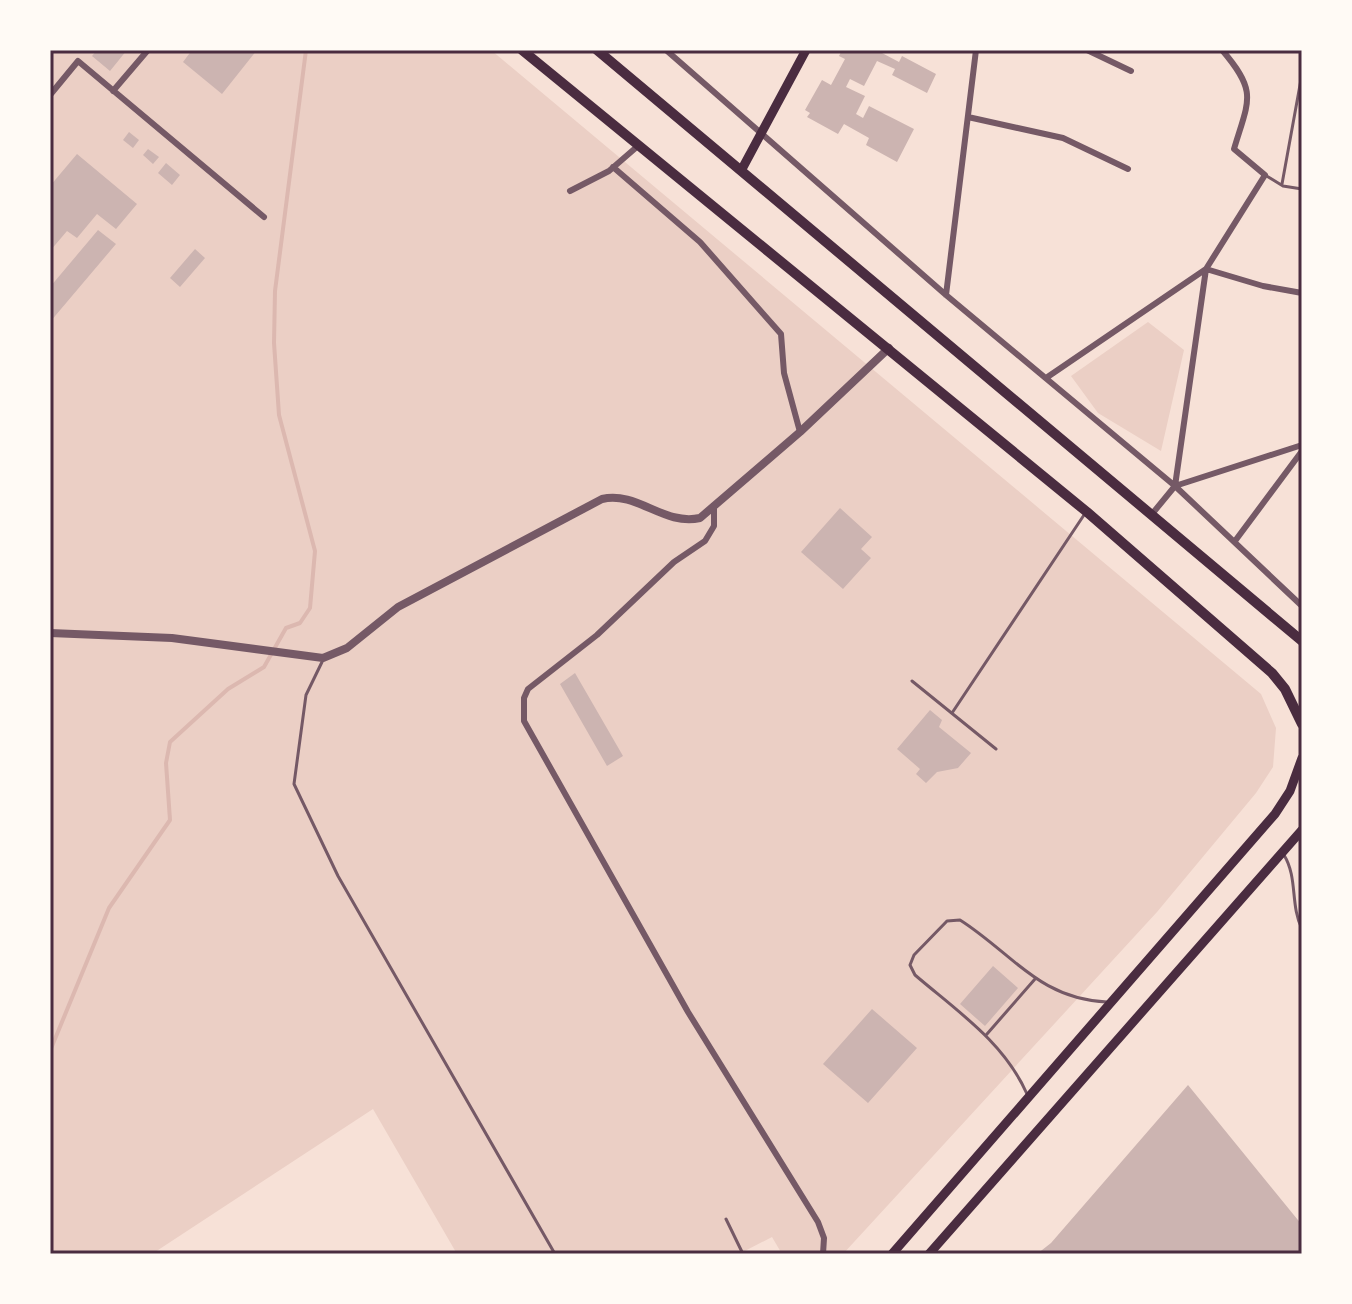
<svg xmlns="http://www.w3.org/2000/svg" width="1352" height="1304" font-family="'IBM Plex Sans',sans-serif">
<style>
.green{fill:#ebcfc5}
.lines{fill:none;stroke-linecap:round;stroke-linejoin:round}
.stream{stroke:#dcb8b0;stroke-width:4}
.building{fill:#ccb4b1}
.service{stroke:#755966;stroke-width:3}
.minor{stroke:#755966;stroke-width:6}
.tertiary{stroke:#755966;stroke-width:8}
.secondary{stroke:#4a2c40;stroke-width:9}
.trunk{stroke:#4a2c40;stroke-width:10}
.neatline{fill:none;stroke:#4a2c40;stroke-width:3}
</style>
<rect width="100%" height="100%" fill="#f7e1d7"/>
<!-- green -->
<path class="green" d="M50,50H491L1261,694L1276,728L1273,767L1256,793L1157,912L843,1254H782L772,1237L739,1254H457L373,1109L152,1254H50Z
M1148,322L1184,350L1161,451L1098,413L1071,376Z"/>
<g class="lines">
<!-- stream -->
<path class="stream" d="M50,1051L109,908L170,820L166,763L170,742L228,689L264,667L286,628L300,623L310,608L315,551L279,415L274,343L275,291L306,50"/>
</g>
<!-- building -->
<path class="building" d="M97,50H127L110,71L92,56Z
M192,50H257L222,94L183,62Z
M842,50H884L882,53L899,62L902,56L936,74L927,93L892,75L895,69L877,61L864,86L850,79L846,87L865,96L856,114L863,118L869,106L914,129L897,162L866,145L869,138L844,124L838,134L807,117L810,113L805,110L822,80L831,85L845,59L839,56Z
M129,132L139,140L133,148L123,140Z
M148,149L159,157L153,164L143,155Z
M77,154L137,204L116,229L97,214L77,238L67,231L50,251V186Z
M166,163L180,175L172,185L158,173Z
M98,230L116,244L50,322V287Z
M195,249L205,258L180,287L170,278Z
M840,508L872,537L861,549L871,558L843,589L801,552Z
M575,673L623,756L607,766L560,684Z
M930,710L942,720L939,727L971,753L958,768L937,772L926,783L916,774L920,769L897,749Z
M993,966L1018,988L985,1026L960,1004Z
M872,1009L917,1048L868,1103L823,1064Z
M1188,1085L1302,1225V1254H1037L1051,1243Z"/>
<g class="lines">
<!-- service -->
<path class="service" d="M1265,175L1283,186L1302,189
M1282,184L1302,74
M322,662L306,695L294,784L338,876L555,1254
M912,681L996,749
M952,713L1084,515
M1284,855C1298,878 1290,905 1302,929
M987,1034L1035,979
M1027,1094C1004,1042 957,1011 915,975L910,965L914,955L947,921L960,920C1012,953 1039,999 1107,1002
M726,1219L743,1254"/>
<!-- minor -->
<path class="minor" d="M666,50L946,295L1175,486L1302,606
M1087,50L1131,71
M113,91L148,50
M50,95L78,61L264,217
M968,117L1063,138L1128,169
M613,167L700,242L781,334L784,373L800,432
M570,191L609,171L639,145
M946,295L976,50
M1046,378L1206,269L1263,286L1302,293
M1175,486L1302,445
M714,507V526L705,541L674,562L597,635L528,689L524,698V721L688,1012L818,1222L824,1238L823,1254
M1152,514L1175,486L1206,269L1265,175L1234,149C1249,99 1258,92 1222,50
M1235,541L1302,451"/>
<!-- tertiary -->
<path class="tertiary" d="M50,633L172,638L323,658L347,648L398,607L602,499C638,491 663,526 700,518L800,432L889,348"/>
<!-- secondary -->
<path class="secondary" d="M742,169L806,50
M892,1254L1275,814L1290,791L1302,758
M929,1254L1302,830"/>
<!-- trunk -->
<path class="trunk" d="M522,50L1087,512L1272,673L1285,689L1302,724
M597,50L1302,641"/>
</g>
<!-- border -->
<rect width="1352" height="1304" fill="none" stroke="#fffaf5" stroke-width="104"/>
<rect x="52" y="52" width="1248" height="1200" class="neatline"/>
</svg>
